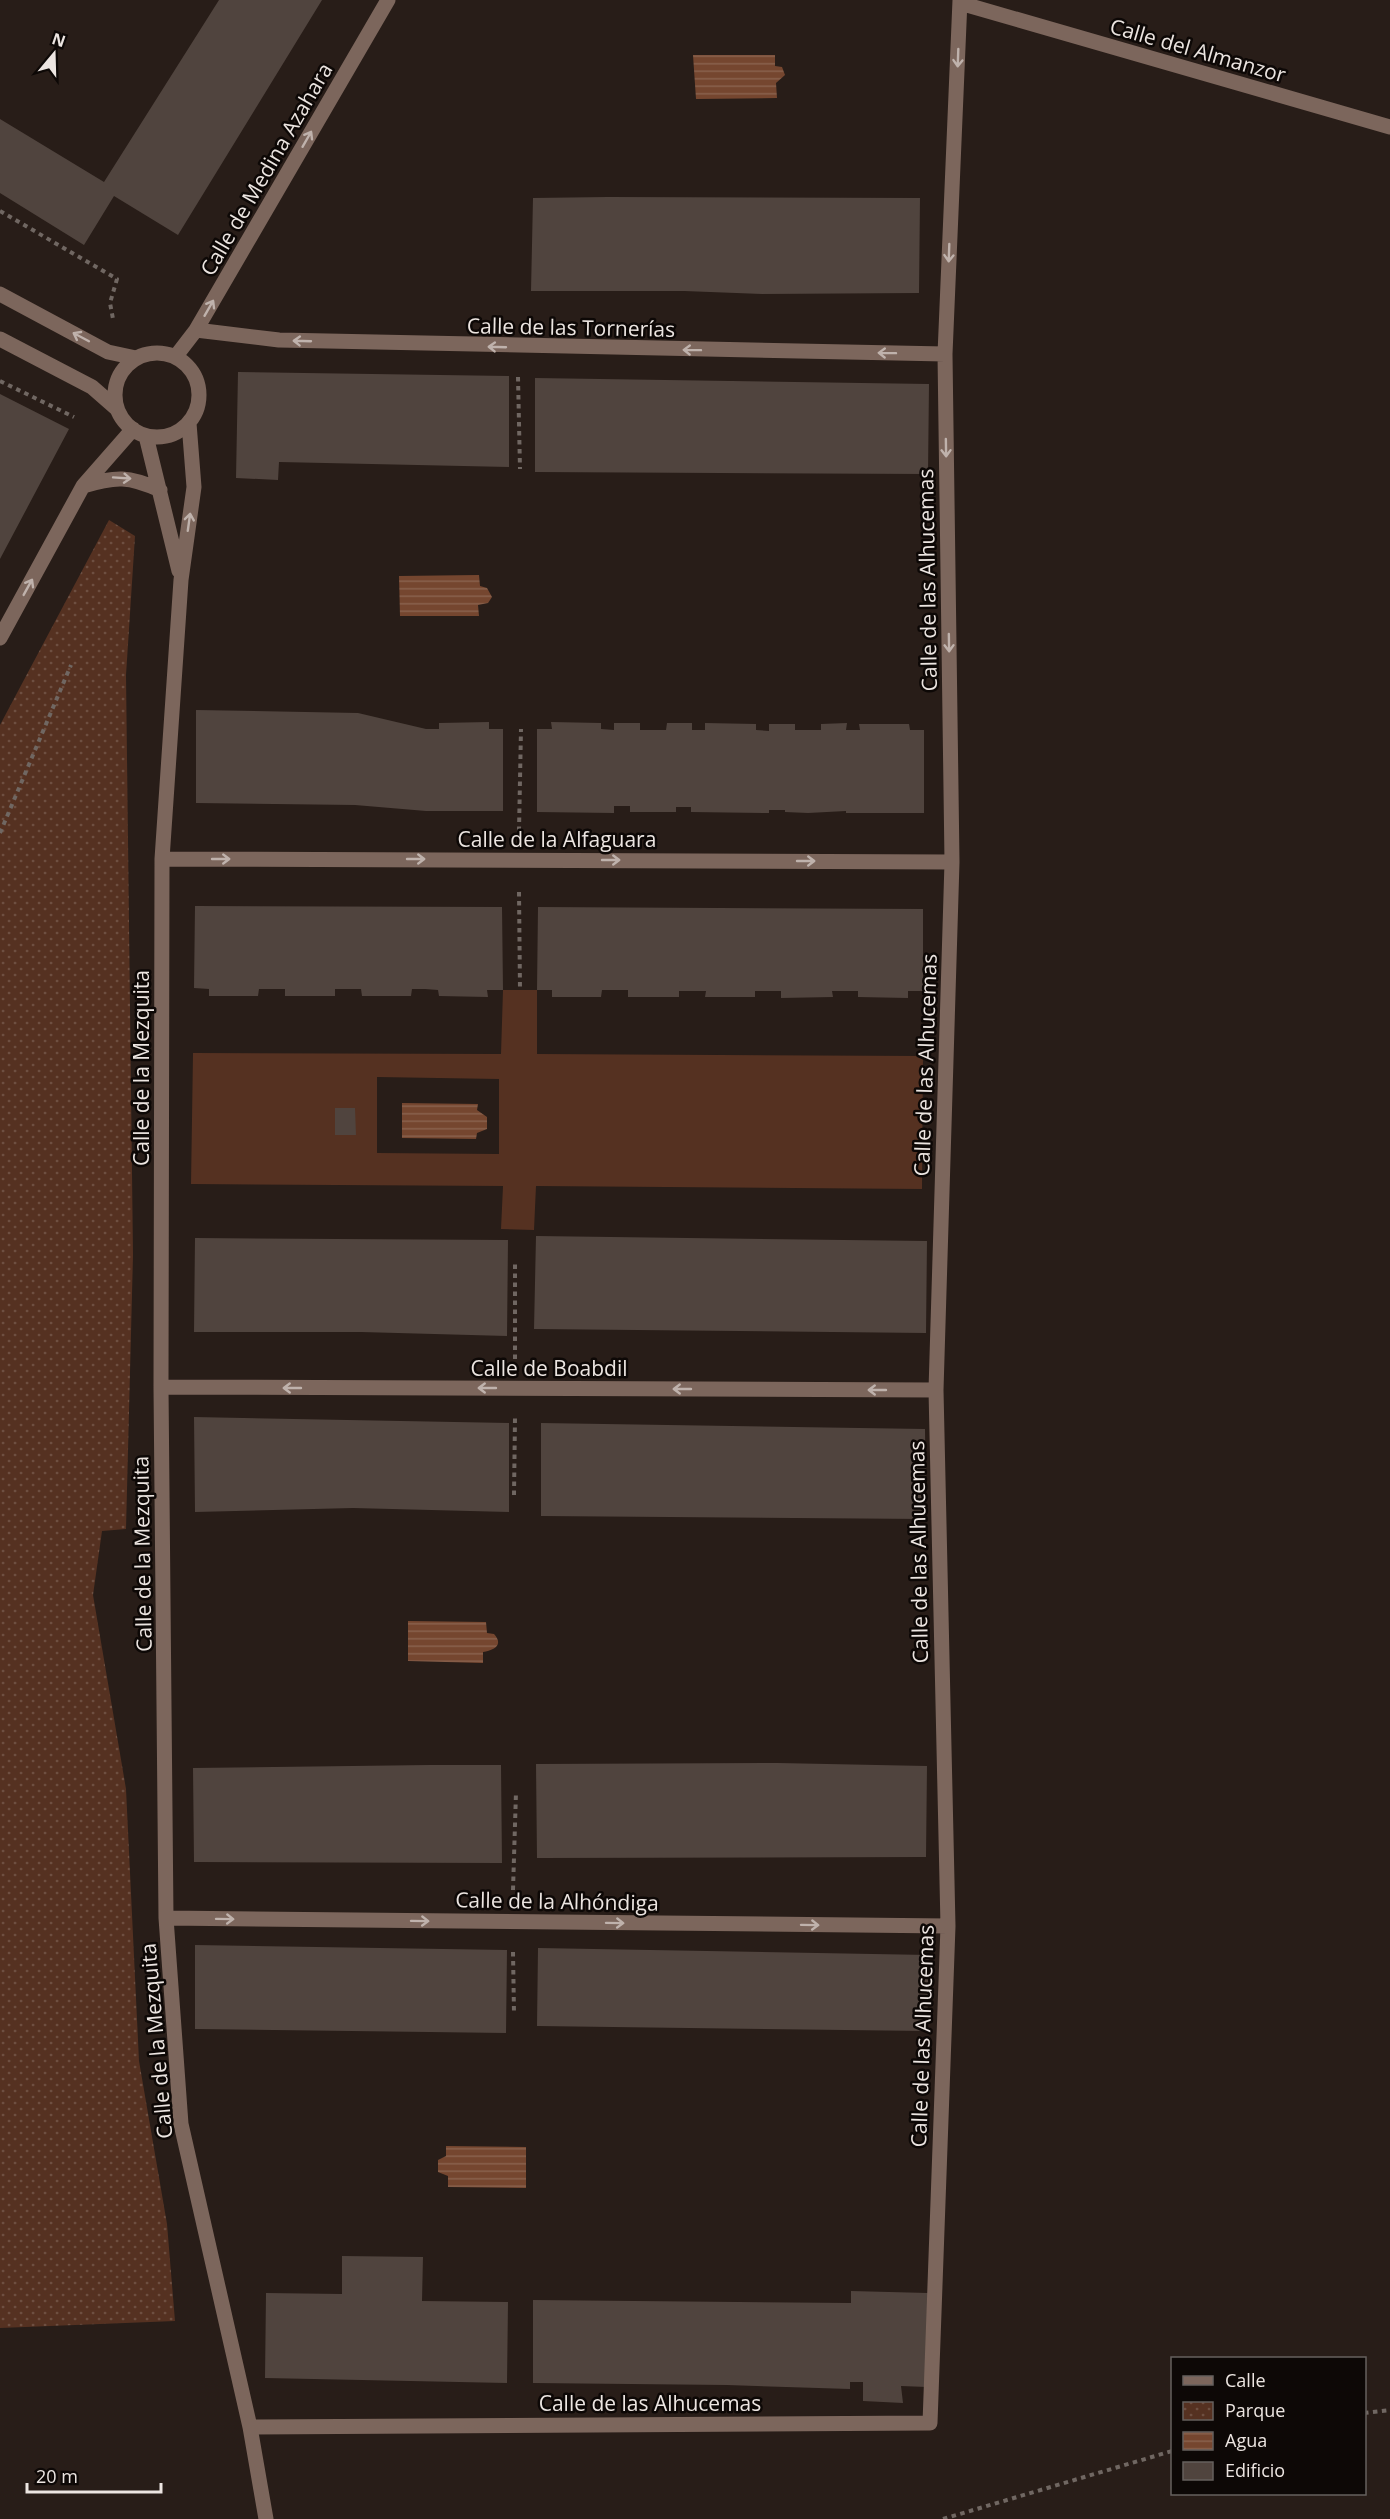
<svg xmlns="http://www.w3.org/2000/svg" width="1390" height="2519" font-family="'Open Sans',sans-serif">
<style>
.grass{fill:#553121;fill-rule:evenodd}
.park{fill:url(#park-dots)}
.water{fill:url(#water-rules)}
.building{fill:#50443e}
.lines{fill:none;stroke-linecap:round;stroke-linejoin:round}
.path{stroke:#706762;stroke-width:4;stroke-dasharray:4.5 4.5;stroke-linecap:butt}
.minor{stroke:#7c665c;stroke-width:15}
.oneway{stroke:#bfb2ac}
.labels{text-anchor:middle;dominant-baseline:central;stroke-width:5;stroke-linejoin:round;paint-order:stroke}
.street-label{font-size:21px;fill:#ece5e1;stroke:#0d0806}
</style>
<defs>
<pattern id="park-dots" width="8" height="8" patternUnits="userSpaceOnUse" patternTransform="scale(1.5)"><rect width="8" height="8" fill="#553121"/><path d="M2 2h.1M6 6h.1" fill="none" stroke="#6e4f41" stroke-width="1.8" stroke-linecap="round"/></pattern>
<pattern id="water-rules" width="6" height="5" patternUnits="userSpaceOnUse" patternTransform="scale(1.5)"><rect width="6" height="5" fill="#75462f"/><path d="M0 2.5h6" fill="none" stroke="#89614d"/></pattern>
</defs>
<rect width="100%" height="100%" fill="#281d18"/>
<!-- grass -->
<path class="grass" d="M503,990H537V1054L923,1056L922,1189L536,1186L534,1230L501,1229L503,1186L191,1184L193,1053L501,1054ZM377,1077L499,1079V1154L377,1153Z"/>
<!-- park -->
<path class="park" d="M109,520L135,536L126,675L133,1255L126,1529L102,1531L93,1595L126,1789L139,2061L167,2224L175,2321L0,2328V725Z"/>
<!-- water -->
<path class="water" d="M693,55H775V66L782,67L785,75L776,83L777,98L696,99Z
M479,575L480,586L487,588L492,597L488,603L478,605L479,616H400L399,576Z
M402,1103L478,1104L477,1110L487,1117V1129L477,1133L476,1139L402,1138Z
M408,1621L486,1622L487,1633L494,1634C504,1645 494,1650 483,1652V1663L408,1661Z
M446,2146L526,2147V2188L448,2187V2176L438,2172V2160L446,2156Z"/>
<!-- building -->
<path class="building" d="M219,0H322L178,235L114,196L84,245L0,193V119L104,182Z
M608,197L920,198L919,293L762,294L684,291H531L533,198Z
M238,372L509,376V467L279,462L278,480L236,478Z
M535,378L929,384L928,474L535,472Z
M0,394L69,429L0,559Z
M196,710L358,713L426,729H439V723L489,722V729H503V811H426L355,805L196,803Z
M551,722L601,723V729L614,730V723H640V730H666L667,723H692V730H705V723L756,724V730L769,731V724H795V730H821V724L847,723L846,730H860L859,724H909L910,730H924V813H846V811L808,813L785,812V810H769V813L691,812V807H676V812H630V806H614V813L537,812V729H552Z
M195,906L502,907L503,990H487L488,997L439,996L438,990L425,989H412L411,996H362L361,989H335V996H285V989H259L258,996H209V989L194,988Z
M538,907L923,909V991H908V998L858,997V991H832L833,997L781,998V991H755V997H705L706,991H679V997H628V990H602L601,997H552V990H537Z
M335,1108H355L356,1135H335Z
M536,1236L927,1241L926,1333L534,1329Z
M195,1238L508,1240L507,1336L361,1332H194Z
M194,1417L509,1423V1512L353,1508L195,1512Z
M541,1423L925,1429L926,1519L541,1516Z
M778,1763L927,1766L926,1857L537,1858L536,1764Z
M429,1765H501L502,1863L194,1862L193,1768Z
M195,1945L507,1950L506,2033L195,2029Z
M538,1948L929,1955L927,2031L537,2026Z
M342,2256L423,2257L422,2301L508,2302L507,2383L265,2378L266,2293L342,2294Z
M851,2291L928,2293L927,2387L901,2386L903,2403L863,2401V2382H850V2389L727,2385L533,2383V2300L851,2303Z"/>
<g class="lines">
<!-- path -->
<path class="path" d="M0,211L117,279L110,303L113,319
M518,377L520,469
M0,381L74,417
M519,831L521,729
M0,833L71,665
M519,892L520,990
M515,1359V1261
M514,1495L515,1418
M513,1890L516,1792
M513,1952L514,2013
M1364,2413L1390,2410
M943,2519L1172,2451"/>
<!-- minor -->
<path class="minor" d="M960,3L1390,127
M0,294L108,352L136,358
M196,330L279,340L945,354
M0,339L92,387L116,408
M115 395a42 42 0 1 1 84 0a42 42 0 1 1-84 0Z
M176,356L196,330L388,0
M189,423L194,487L181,580L162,859L161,1387L166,1918L181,2124L250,2427L266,2519
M146,436L179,571
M83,486C116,476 129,476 160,490
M0,638L83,486L133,429
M162,859L952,862
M161,1387L936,1390
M166,1918L948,1926
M250,2427L930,2423L948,1926L936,1390L952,862L945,354L960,0"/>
</g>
<!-- one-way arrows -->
<defs><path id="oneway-shaft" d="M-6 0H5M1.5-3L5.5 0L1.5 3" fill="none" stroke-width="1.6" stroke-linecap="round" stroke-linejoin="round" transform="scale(1.5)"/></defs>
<g class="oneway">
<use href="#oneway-shaft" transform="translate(958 58) rotate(92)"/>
<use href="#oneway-shaft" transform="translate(307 139) rotate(-60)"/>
<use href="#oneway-shaft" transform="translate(949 253) rotate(92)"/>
<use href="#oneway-shaft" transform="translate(209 308) rotate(-60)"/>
<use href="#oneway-shaft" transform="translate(81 337) rotate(-152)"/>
<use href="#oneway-shaft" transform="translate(302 341) rotate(-178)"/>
<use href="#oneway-shaft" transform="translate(497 347) rotate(-178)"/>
<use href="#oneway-shaft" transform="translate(692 350) rotate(-179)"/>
<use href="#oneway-shaft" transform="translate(887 353) rotate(-179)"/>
<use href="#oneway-shaft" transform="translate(946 448) rotate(89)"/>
<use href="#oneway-shaft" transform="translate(122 478) rotate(4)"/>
<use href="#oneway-shaft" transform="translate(189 522) rotate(-82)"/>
<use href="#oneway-shaft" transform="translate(28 587) rotate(-61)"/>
<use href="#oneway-shaft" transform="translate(949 643) rotate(89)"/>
<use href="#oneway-shaft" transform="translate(221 859)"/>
<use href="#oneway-shaft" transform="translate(416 859)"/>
<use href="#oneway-shaft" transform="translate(611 860)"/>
<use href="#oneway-shaft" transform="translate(806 861)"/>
<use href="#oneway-shaft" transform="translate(292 1388) rotate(-180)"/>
<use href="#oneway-shaft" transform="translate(487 1388) rotate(-180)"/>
<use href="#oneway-shaft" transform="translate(682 1389) rotate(-180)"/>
<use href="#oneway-shaft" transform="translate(877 1390) rotate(-180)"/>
<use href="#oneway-shaft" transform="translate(225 1919) rotate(1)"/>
<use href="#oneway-shaft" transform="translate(420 1921) rotate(1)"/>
<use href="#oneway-shaft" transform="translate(615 1923) rotate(1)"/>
<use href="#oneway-shaft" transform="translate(810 1925) rotate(1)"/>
</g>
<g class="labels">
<!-- street labels -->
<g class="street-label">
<text transform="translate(1198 50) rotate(16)">Calle del Almanzor</text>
<text transform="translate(266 169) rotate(-60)">Calle de Medina Azahara</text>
<text transform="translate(571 327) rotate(1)">Calle de las Tornerías</text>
<text transform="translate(927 580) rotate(-91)">Calle de las Alhucemas</text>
<text x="557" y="839">Calle de la Alfaguara</text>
<text transform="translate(925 1065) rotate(-88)">Calle de las Alhucemas</text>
<text transform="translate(141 1068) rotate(-90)">Calle de la Mezquita</text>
<text x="549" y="1368">Calle de Boabdil</text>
<text transform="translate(918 1552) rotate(-91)">Calle de las Alhucemas</text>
<text transform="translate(142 1554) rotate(-91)">Calle de la Mezquita</text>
<text transform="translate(557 1901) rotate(1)">Calle de la Alhóndiga</text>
<text transform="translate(922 2036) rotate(-88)">Calle de las Alhucemas</text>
<text transform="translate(156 2041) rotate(-95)">Calle de la Mezquita</text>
<text x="650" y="2403">Calle de las Alhucemas</text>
</g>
</g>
<!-- legend -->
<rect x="1171" y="2357" width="195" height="138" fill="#0d0806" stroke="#66605e" stroke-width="1.5"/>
<rect x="1183" y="2376" width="30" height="9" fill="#7c665c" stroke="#66605e" stroke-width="1.5"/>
<text x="1225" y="2387" font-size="18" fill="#ece5e1">Calle</text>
<rect x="1183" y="2402" width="30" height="18" fill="url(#park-dots)" stroke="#66605e" stroke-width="1.5"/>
<text x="1225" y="2417" font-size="18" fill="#ece5e1">Parque</text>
<rect x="1183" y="2432" width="30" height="18" fill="url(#water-rules)" stroke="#66605e" stroke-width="1.5"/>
<text x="1225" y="2447" font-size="18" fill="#ece5e1">Agua</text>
<rect x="1183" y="2462" width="30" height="18" fill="#50443e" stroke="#66605e" stroke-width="1.5"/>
<text x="1225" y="2477" font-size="18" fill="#ece5e1">Edificio</text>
<!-- north arrow -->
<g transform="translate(54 54) rotate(19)" stroke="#0d0806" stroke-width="4.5" paint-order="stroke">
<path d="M0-4.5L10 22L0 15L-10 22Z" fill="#ece5e1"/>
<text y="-9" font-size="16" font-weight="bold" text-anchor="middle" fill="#ece5e1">N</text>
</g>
<!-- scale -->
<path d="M27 2483v9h134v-9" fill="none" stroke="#ece5e1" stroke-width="3"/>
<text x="36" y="2483" font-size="18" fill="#ece5e1" stroke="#0d0806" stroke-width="4.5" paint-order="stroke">20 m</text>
</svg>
